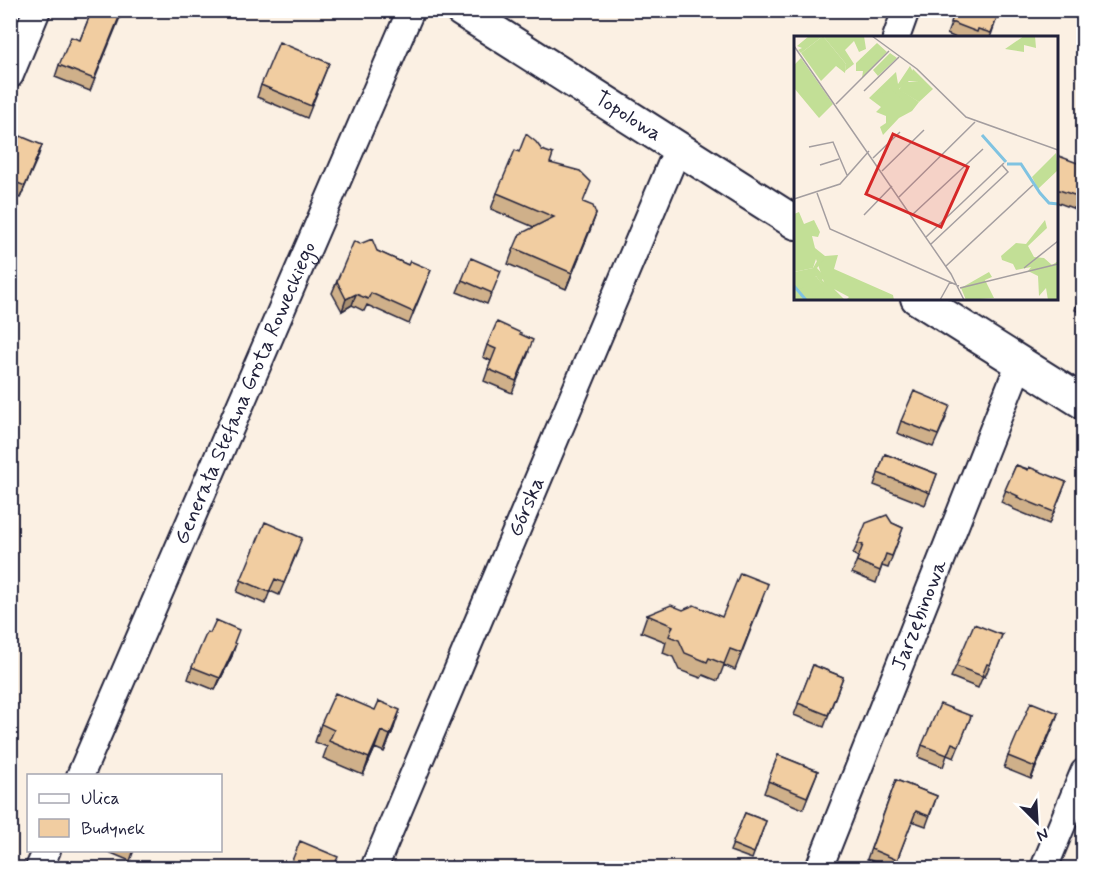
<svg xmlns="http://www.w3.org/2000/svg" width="1094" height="879" font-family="Mynerve,sans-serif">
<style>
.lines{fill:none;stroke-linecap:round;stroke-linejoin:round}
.minor-casing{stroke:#22223b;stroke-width:30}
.tertiary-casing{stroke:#22223b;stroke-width:36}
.minor{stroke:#fff;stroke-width:26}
.tertiary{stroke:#fff;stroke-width:32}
.wall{fill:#cfb08a;stroke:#22223b;stroke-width:1.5}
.shaded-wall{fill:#a99071;stroke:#22223b;stroke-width:1.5}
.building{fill:#f1cda1;stroke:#22223b;stroke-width:1.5}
.labels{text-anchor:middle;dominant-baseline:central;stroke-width:6;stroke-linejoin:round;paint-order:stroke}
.street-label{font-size:21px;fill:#22223b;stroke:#fff}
.inset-river{fill:none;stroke:#80c3e1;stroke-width:3}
.inset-road{fill:none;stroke:#a49ea0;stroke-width:1.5}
.view{fill:#d62828;fill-opacity:0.15;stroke:#d62828;stroke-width:3}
.inset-edge{fill:none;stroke:#22223b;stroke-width:3}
</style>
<rect width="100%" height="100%" fill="#fbf0e3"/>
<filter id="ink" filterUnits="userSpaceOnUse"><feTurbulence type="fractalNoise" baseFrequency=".0167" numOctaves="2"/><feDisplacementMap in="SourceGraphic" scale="12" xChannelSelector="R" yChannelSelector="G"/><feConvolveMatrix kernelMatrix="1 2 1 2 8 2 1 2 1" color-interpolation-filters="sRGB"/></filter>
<g filter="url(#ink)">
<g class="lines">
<defs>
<g id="minor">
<path d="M896,38L906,10"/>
<path d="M10,75L37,10"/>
<path id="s1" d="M80,776L411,10"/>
<path d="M39,868L47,850"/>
<path id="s2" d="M374,868L678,148"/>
<path id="s3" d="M819,868L1020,362"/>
<path d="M1044,868L1084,772"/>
</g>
<g id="tertiary">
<path id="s4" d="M461,10L796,223"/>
<path d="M917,298L1084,403"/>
</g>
</defs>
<!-- minor casing -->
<use href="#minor" class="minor-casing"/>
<!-- tertiary casing -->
<use href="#tertiary" class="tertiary-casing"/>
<!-- minor -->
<use href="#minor" class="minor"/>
<!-- tertiary -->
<use href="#tertiary" class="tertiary"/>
</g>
<!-- wall -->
<path class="wall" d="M92,10H123L90,91L55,77L59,65L80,40Z
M953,10H997L996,14L998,15L990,38H956L947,34L955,13L953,12Z
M329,63L307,118L257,97L261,85Z
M10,138L42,145L20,198L10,194Z
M1056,155L1083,189L1075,209L1056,202Z
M550,163L583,202L596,214L566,289L508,264L514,248L534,227L491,209L497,193Z
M377,251L408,265L431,270L409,324L367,305L364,311L352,305L342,311L332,293L337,281Z
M462,280L496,282L487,304L457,292Z
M1083,289V314L1075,310Z
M520,334L529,352L512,393L484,381L491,361L483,357L487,345Z
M946,418L933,447L897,433L901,421Z
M885,454L937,474L925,505L874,485Z
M1016,465L1066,482L1049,524L1013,509V508L1001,502Z
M892,523L903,528L888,568L882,566L876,583L852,573L858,557L853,554L858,543Z
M298,550L279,595L270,591L265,604L237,592L241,580Z
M762,601L735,670L724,665L718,681L703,675L701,678L679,670L673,657L663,653L666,642L641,632L647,615L683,610L722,617Z
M1002,635L985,677L983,676L978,688L951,677L956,666Z
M234,643L232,656L215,690L188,679L192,667Z
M813,665L843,677L824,727L794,715Z
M1058,713L1031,779L1004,768L1008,756Z
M971,716L954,758L947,755L943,767L918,757L922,745Z
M321,724L394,728L384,752L375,748L363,775L323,758L327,747L315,742Z
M778,755L818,771L803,809L764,793Z
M896,780L937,796L926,826L912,821L894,868H891L867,859Z
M745,813L766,821L752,859L730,851Z
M104,850H134L130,861Z"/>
<!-- shaded-wall -->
<path class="shaded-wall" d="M42,145L38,157L20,198L25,186Z
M596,214L590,231L566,289L572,273Z
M356,294L352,305L342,311L346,299Z
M236,644L232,656L215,690L220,678Z
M400,710L394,728L384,752L390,735Z
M1058,713L1054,725L1031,779L1035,767Z
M381,731L375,748L363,775L369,758Z"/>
<!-- building -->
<path class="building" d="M92,10H122L94,79L59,65L71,37L80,40Z
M956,10H997L995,14L998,15L991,33L978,29L977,32L951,22Z
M279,42L329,63L311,106L261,85Z
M13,133L42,145L25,186L10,180V138Z
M526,134L536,142L542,150L553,154L550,163L580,171L591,182L583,202L593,206L596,214L572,273L514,248L520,234L554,217L497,193L515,150L519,152Z
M1056,155L1083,165V188L1080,197L1056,189Z
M372,239L377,251L408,265L410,261L431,270L413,312L371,293L368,299L356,294L346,299L337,281L354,241L360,244Z
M471,258L501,271L492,293L462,280Z
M1083,289V300L1079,298Z
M497,322L521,333L520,334L533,340L516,381L488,369L496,349L487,345Z
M914,391L950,406L938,435L901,421Z
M885,454L937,474L930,493L878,473Z
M1016,465L1028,470L1029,467L1066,482L1054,512L1017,497L1018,496L1005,490Z
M887,515L892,523L903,528L892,556L886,554L880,571L857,561L863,545L858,543L866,523Z
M265,522L302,538L284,583L275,579L269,592L241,580Z
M740,573L768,584L741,653L730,649L724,664L709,658L707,662L685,653L679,640L669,636L673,626L647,615L671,605L683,610L694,605L722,617Z
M216,620L239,630L234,643L236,644L220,678L192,667L207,632L210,633Z
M974,624L1002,635L990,665L987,664L982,676L956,666Z
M813,665L843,677L828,715L798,703Z
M335,693L375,710L379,701L400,710L390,735L381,731L369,758L329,741L334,730L321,724Z
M1031,702L1058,713L1035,767L1008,756Z
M940,704L971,716L959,746L952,743L947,755L922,745Z
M778,755L818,771L807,797L768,781Z
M896,780L937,796L929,816L916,811L897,860L871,849Z
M745,813L766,821L754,853L732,844Z
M300,841L338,857L333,868H289Z"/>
</g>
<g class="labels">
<!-- street labels -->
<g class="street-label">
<text stroke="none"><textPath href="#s4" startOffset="198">Topolowa</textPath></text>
<text stroke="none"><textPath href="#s1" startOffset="417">Generała Stefana Grota Roweckiego</textPath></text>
<text stroke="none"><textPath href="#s2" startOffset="392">Górska</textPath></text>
<text stroke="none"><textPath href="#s3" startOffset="272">Jarzębinowa</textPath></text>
</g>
</g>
<!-- overview -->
<g transform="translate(794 36)">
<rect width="264" height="264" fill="#fbf0e3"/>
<path d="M29,0L52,28L51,37L42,30L27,45L7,17ZM116,30L124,46L115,45L105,53L125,66L118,75L110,66L87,65V71L75,62L102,36L104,48ZM5,176L10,188L20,184L26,196L24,201L18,200L21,212L31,220L44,219L40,233L99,259L100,264H52L55,261L40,253L51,264H0V255L22,240L33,255L22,223L19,232L0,236V178ZM251,184L253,192L234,210L240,221L250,222L258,229L264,225V264H254L252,252L245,260L244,240L234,235L237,231L222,234L219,228L208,224L207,220L222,207L232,208Z" fill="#c2df96"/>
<path d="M15,0H70L72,13L65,16L60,5L51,14L60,28L51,35L52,28L29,0L7,17L4,14L8,12L3,10ZM230,0H241L242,12L230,9V16L211,13ZM83,7L93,16L68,42L69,35H62V27ZM96,17L103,22L84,40L79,34ZM7,22L39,68L25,82L0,52V29ZM119,33L139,53L125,66L105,54L110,46H124L116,40ZM97,52L110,66H117L118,75L105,82L89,99L86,91L92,87V80L82,76L87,71V58ZM262,117L264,134L244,153L238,141ZM26,220L30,223L23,232L31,241L28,244L34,250L33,255L18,263L19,255L28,249L22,240L14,250L0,255V236L19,232ZM195,236L198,241L191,244L200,262L172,264L167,252Z" fill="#c2df96"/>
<path class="inset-river" d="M188,99L212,126M213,128H227L246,157L255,167L264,168M0,250L12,264"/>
<path class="inset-road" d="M78,0L123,33L172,81L264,114M0,10L157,238L170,264M70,55L105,21M42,68L95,15M15,111L39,106L53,139M79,122L106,96M26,129L45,123M88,135L130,94M23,157L36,193L165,250M105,161L181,86M0,163L46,148L75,115M70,179L98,150M118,179L189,113M132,201L210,127M137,208L214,136L208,129M152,230L239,149M230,232L264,205M166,252L264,228M146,264L156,246"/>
<path class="view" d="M99,98L174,131L147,191L72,158Z"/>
<rect width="264" height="264" class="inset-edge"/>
</g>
<!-- margin -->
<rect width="1094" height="879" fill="none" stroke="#fff" stroke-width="36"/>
<rect x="18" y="18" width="1058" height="843" fill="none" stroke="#22223b" stroke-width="2" filter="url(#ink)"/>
<!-- legend -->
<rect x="27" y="774" width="195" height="78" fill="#ffffff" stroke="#a7a7b1" stroke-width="1.5"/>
<rect x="39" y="794" width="30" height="9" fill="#ffffff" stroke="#a7a7b1" stroke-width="1.5"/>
<text x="81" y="804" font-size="18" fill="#22223b">Ulica</text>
<rect x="39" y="819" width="30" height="18" fill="#f1cda1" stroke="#a7a7b1" stroke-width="1.5"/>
<text x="81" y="834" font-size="18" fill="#22223b">Budynek</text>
<!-- north arrow -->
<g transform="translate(1037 822) rotate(156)" stroke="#ffffff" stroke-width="4.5" paint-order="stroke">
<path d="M0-4.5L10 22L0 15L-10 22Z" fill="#22223b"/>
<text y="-9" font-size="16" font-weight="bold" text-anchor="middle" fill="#22223b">N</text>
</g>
</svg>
